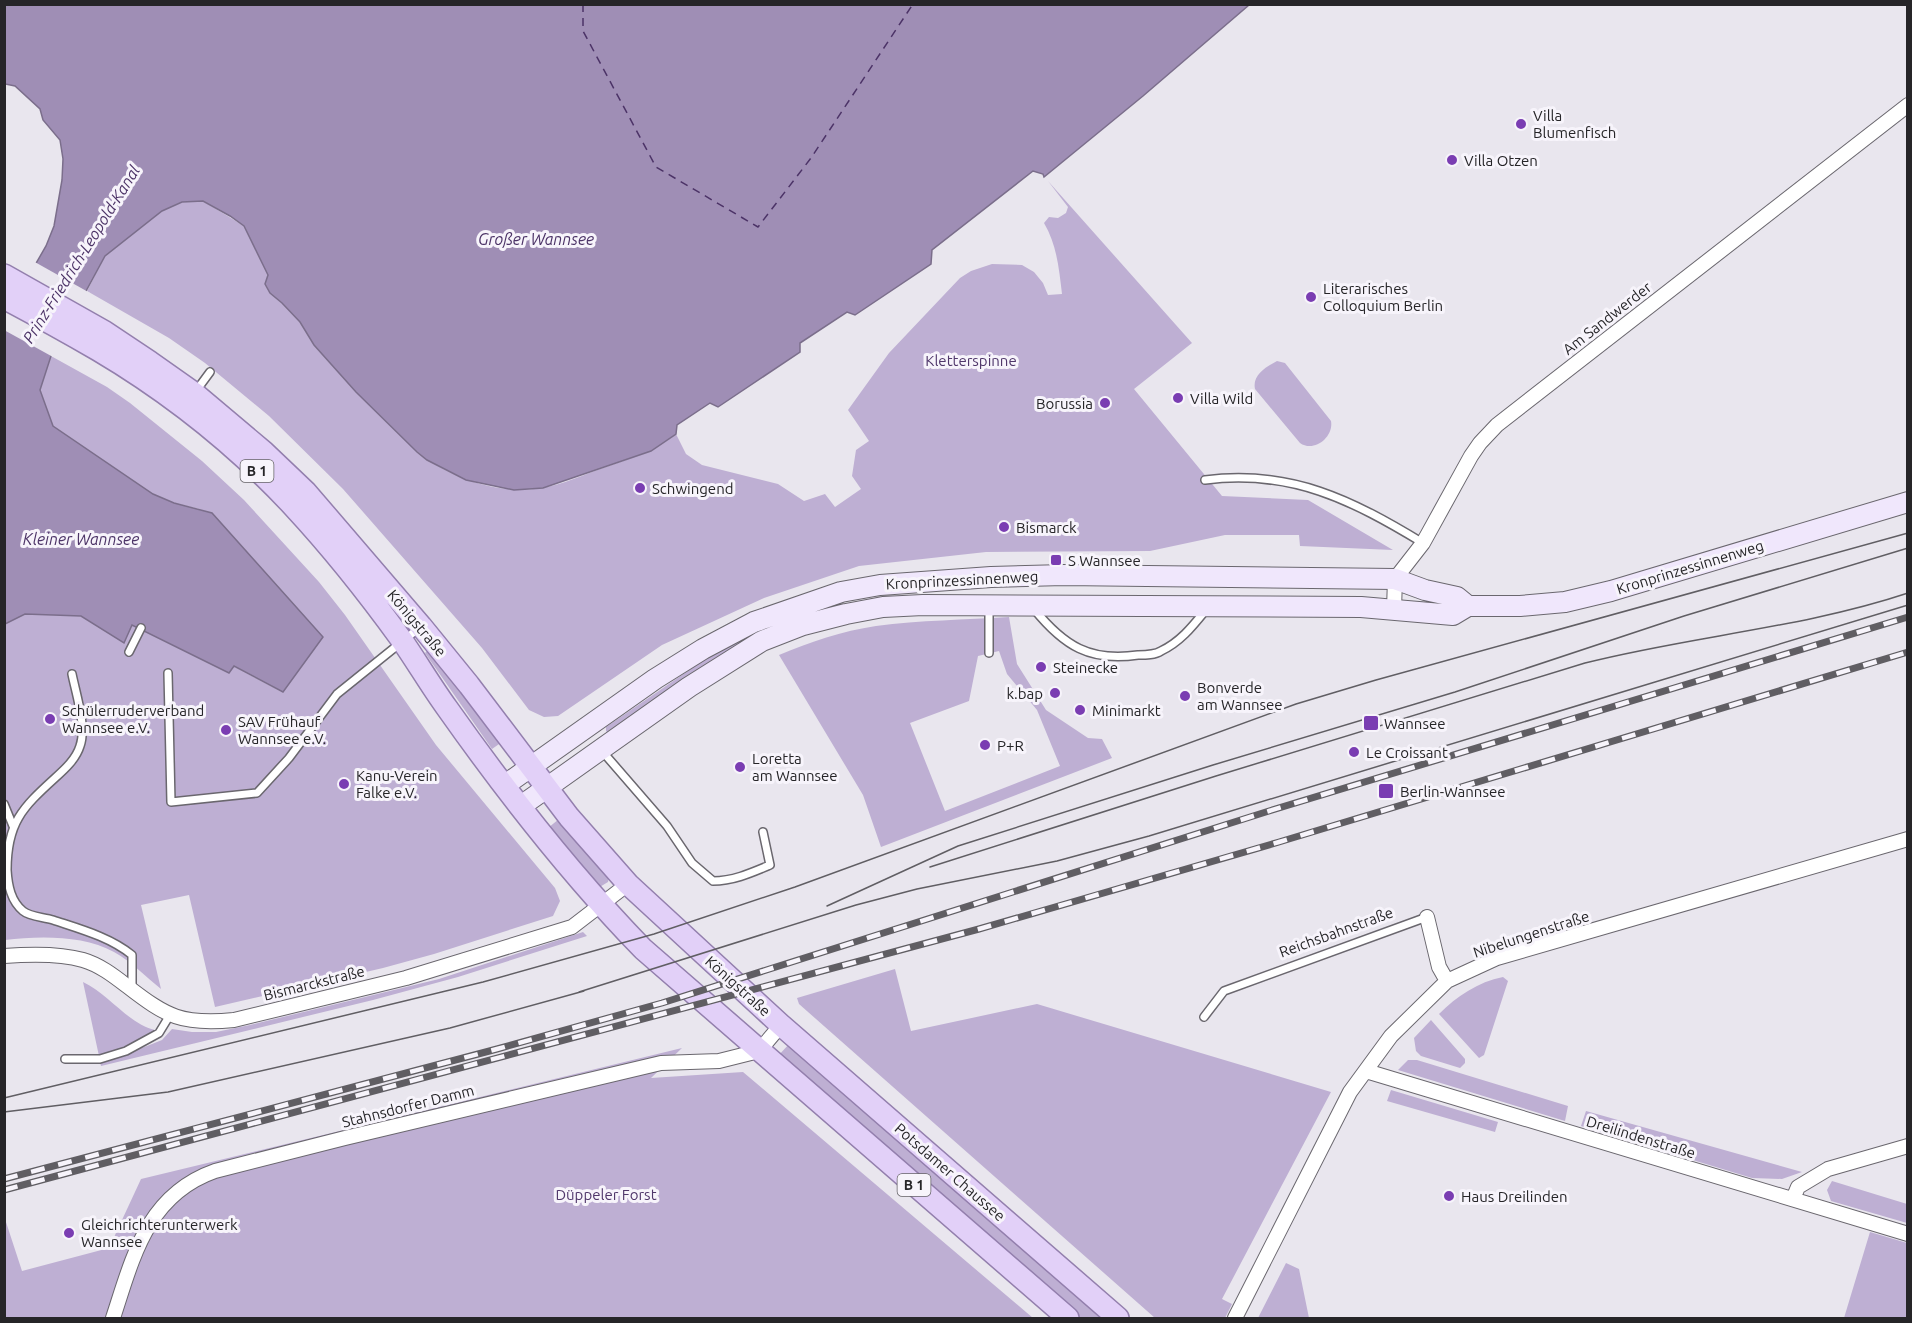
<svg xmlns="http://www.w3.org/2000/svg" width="1912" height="1323" font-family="Ubuntu,sans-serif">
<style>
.green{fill:#beafd3;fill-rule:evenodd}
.water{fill:#9f8eb5;stroke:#7b6e8b;stroke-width:1.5}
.pier{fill:#e9e6ee}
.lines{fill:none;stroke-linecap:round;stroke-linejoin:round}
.ferry{stroke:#4c3367;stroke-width:1.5;stroke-dasharray:8 6;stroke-linecap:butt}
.service-casing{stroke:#6a676e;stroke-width:10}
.minor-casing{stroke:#6a676e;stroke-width:16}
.secondary-casing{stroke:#6a676e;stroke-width:22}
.primary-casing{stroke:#937fad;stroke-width:24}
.service{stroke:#fff;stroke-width:7}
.minor{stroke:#fff;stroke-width:14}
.secondary{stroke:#f0e7fc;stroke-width:20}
.primary{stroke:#e2d0f8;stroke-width:21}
.tram{stroke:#605e63;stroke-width:1.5}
.rail-casing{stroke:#605e63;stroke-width:7}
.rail{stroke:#f7f4fb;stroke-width:4.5;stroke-dasharray:14;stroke-linecap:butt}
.poi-dot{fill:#7a3db2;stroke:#f7f4fb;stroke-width:2}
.labels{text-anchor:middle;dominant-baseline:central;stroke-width:6;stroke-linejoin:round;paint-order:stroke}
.shield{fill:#f7f4fb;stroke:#656367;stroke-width:1.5}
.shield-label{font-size:14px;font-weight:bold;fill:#262528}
.poi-label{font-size:15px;fill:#262528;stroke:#f7f4fb;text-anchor:start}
.street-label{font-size:15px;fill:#262528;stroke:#f7f4fb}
.park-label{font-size:15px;fill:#50376b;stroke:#f7f4fb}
.water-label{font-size:16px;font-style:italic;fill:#4c3367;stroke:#f7f4fb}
</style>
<rect width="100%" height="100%" fill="#e9e6ee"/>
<!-- green -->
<path class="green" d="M1048,181L1192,343L1134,389L1222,496L1308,500L1393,550L1300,546L1299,535H1225L1150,551L986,552L859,566L764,598L662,645L558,716L544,717L529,710L482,648L343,489L269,416L205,363L169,338L87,291L105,256L162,211L182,202L203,201L244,226L268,275L270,293L282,303L300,322L314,345L356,392L417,452C451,478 497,495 541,488C562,485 585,474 606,467C631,458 655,451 676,434L686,454L702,465L778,484L804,501L825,494L835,507L861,489L852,476L856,450L869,441L848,410L889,353L960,278L971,271L992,264L1022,265L1034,272L1043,283L1048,295L1062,294C1059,269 1057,245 1044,223L1049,217L1058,218L1066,213L1068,207Z
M51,356L107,387L130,403L202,461L244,500L319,582L345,615L436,745L555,888L560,901L553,916L434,954L383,968L215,1007L189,895L141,905L161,989C146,977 131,961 114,952C83,935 39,936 5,940V624L25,614L81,616L124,642L132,625L229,673L233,666L282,692L199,509L174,503L153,494L53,426L40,390Z
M1277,361L1285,363L1331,421C1334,437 1314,453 1300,443L1255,389C1252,375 1266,367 1277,361Z
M832,604L833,609L757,634L741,643L608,733L606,731V727L720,649L766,627Z
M1009,617L1017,664L1046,710L1088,738L1102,739L1112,758L881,847L863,795L779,655C810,642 842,631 876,626C920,620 965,620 1009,617ZM999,651L1007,674L1037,710L1060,766L945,811L910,723L969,701L978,656Z
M429,649L502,742L492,749L425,653Z
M559,819L609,877L608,882L598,888L548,828Z
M583,932L587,936L458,977L373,1000L101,1066L100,1062L147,1046L162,1040L172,1029L192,1032H216L250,1025L439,979Z
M895,969L911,1031L1037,1004L1331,1092L1222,1299L1232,1304L1225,1318H1155L799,1004L797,998Z
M1503,977L1508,981L1484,1055L1479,1058L1439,1014C1457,996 1478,982 1503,977Z
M83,982C109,994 127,1023 155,1030C141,1044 118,1051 99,1056Z
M1431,1020L1465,1059V1063L1460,1068L1421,1056L1416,1051L1414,1038Z
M791,1042L1107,1318H1079L777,1057Z
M682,1048L651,1078L743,1072L1033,1318H5V1219L22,1271L109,1248L141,1179Z
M1408,1060H1417L1568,1106L1565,1121L1398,1070Z
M1391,1090L1498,1122L1495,1132L1387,1101Z
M1586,1111L1802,1172L1782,1179L1752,1178L1581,1126Z
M1832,1181L1907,1204V1223L1831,1201L1827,1190Z
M1870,1232L1907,1243V1318H1844Z
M1286,1263L1299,1269L1309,1318H1258Z"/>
<!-- water -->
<path class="water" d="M5,5H1249L1143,96L1044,177L1043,174L1033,171L932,250L931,264L855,315L847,312L800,343V352L718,407L710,403L677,425L676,434L651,451L543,488L514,490L466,480L427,460L417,452L356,392L314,345L300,322L282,303L270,293L265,284L268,275L244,226L230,216L203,201L182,202L162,211L105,256L51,356L40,390L53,426L153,494L174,503L212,513L323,637L283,692L234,666L229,673L132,625L124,643L81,616L25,614L5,624V317L46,246L54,226L62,180L63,159L60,140L43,120L40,109L15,86L5,84Z"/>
<!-- pier -->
<path class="pier" d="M33,261L90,293L53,357L4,330V311Z"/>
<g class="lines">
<!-- ferry -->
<path class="ferry" d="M583,4V31L656,167L758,227L811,158L913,4"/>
<defs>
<path id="service" d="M196,391L210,372
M1205,480C1291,469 1352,500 1423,543
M1034,609C1064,646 1090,662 1138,655C1146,655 1155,655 1161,651C1180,642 1192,627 1205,611
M129,652L141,628
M989,653V607
M168,673L171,802L257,793L289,758L337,694L419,628
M72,674C76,694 87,727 80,746C76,759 65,769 55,778C22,808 7,823 7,870C8,886 11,901 23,911C30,917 44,917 53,920C80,929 110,937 132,955V990
M602,751L667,826L692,863L713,881C733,881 751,873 770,865L763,832
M4,804L13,826
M1204,1017L1224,991L1427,917
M65,1059H100L126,1051L159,1033L170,1015"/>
<path id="minor" d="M1394,609L1395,579L1423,543L1471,456L1480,443L1497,425L1908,105
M1427,917L1439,967L1447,981
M4,956C30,954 59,953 83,960C100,965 114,976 127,986C167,1017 182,1025 234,1020L406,978L572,927L628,884
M1366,1071L1908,1234
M1793,1199L1798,1187L1828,1169L1908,1146
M113,1318C133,1257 147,1195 215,1171L345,1138L661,1063L719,1061L759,1051L781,1025
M1235,1318L1350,1092L1391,1036L1447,981L1497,958L1908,839"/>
<path id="secondary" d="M505,785L655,679L703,649L754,622L841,592L880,585L991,577L1064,575L1395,579L1425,590L1457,597L1468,606
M521,806L689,687L762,641L803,625L846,614L883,607L923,605L1361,607L1453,615L1468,606H1520L1565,602L1611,591L1908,502"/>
<path id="primary" d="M4,275L105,332L150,362L194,393L264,452L306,492L421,626L469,685L569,817L628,884L781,1025L1118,1318
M4,298C36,315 67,332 98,350C169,392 236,445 293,506C332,548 367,592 401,639C417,662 431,686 447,708C507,793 571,875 643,949L1068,1318"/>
</defs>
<!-- service casing -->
<use href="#service" class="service-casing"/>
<!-- minor casing -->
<use href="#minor" class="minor-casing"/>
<!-- secondary casing -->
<use href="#secondary" class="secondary-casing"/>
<!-- primary casing -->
<use href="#primary" class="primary-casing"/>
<!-- service -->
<use href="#service" class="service"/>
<!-- minor -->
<use href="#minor" class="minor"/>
<!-- secondary -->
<use href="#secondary" class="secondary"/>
<!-- primary -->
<use href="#primary" class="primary"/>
<!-- tram -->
<path class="tram" d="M930,867L1216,776L1585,663C1691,636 1803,628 1908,593
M827,906L958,846L1213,765L1455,692L1684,616L1908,548
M4,1098L483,982L654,934L795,887L1296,704L1376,680L1908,533
M4,1112L168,1092L450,1028L584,991L579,992L856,905L917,889L1057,861L1149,836L1908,605"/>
<defs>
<path id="rail" d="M4,1179L497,1049L662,1003L1269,811L1908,617
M4,1190L979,929L1279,842L1908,652"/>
</defs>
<!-- rail casing -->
<use href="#rail" class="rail-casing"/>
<!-- rail -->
<use href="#rail" class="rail"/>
</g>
<!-- markers -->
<g class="poi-dot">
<circle cx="1521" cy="124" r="6"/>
<circle cx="1452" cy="160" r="6"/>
<circle cx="1311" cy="297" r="6"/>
<circle cx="1178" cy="398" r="6"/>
<circle cx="1105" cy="403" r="6"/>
<circle cx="640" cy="488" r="6"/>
<circle cx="1004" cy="527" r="6"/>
<rect x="1050" y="554" width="12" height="12" rx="3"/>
<circle cx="1041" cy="667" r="6"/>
<circle cx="1055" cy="693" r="6"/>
<circle cx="1185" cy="696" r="6"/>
<circle cx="1080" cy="710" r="6"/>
<circle cx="50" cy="719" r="6"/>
<rect x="1363" y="715" width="16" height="16" rx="3"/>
<circle cx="226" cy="730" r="6"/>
<circle cx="985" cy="745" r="6"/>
<circle cx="1354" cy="752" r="6"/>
<circle cx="740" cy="767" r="6"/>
<circle cx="344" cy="784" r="6"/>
<rect x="1378" y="783" width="16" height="16" rx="3"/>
<circle cx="1449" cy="1196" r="6"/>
<circle cx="69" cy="1233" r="6"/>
</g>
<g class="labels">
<!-- shield labels -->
<g class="shield">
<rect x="240.5" y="460" width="33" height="22" rx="4.5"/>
<rect x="897.5" y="1174" width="33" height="22" rx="4.5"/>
</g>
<g class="shield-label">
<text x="257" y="471">B 1</text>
<text x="914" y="1185">B 1</text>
</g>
<!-- poi labels -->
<g class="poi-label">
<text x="1533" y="115">Villa<tspan x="1533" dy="17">Blumenfisch</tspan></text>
<text x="1464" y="160">Villa Otzen</text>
<text x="1323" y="288">Literarisches<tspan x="1323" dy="17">Colloquium Berlin</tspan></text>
<text x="1190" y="398">Villa Wild</text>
<text x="1093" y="403" text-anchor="end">Borussia</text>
<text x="652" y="488">Schwingend</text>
<text x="1016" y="527">Bismarck</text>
<text x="1068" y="560">S Wannsee</text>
<text x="1053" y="667">Steinecke</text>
<text x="1197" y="687">Bonverde<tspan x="1197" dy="17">am Wannsee</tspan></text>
<text x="1043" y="693" text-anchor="end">k.bap</text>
<text x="62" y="710">Schülerruderverband<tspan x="62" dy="17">Wannsee e.V.</tspan></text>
<text x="1092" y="710">Minimarkt</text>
<text x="238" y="721">SAV Frühauf<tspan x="238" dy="17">Wannsee e.V.</tspan></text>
<text x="1384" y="723">Wannsee</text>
<text x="997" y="745">P+R</text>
<text x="1366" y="752">Le Croissant</text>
<text x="752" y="758">Loretta<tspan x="752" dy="17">am Wannsee</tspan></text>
<text x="356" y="775">Kanu-Verein<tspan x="356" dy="17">Falke e.V.</tspan></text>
<text x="1400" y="791">Berlin-Wannsee</text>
<text x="1461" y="1196">Haus Dreilinden</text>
<text x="81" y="1224">Gleichrichterunterwerk<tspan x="81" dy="17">Wannsee</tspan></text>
</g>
<!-- street labels -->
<g class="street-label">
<text transform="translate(1607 318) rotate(-38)">Am Sandwerder</text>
<text transform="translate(1690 567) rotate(-17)">Kronprinzessinnenweg</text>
<text transform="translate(962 580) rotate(-3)">Kronprinzessinnenweg</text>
<text transform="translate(417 623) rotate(50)">Königstraße</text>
<text transform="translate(1336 932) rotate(-20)">Reichsbahnstraße</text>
<text transform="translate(1531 934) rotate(-18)">Nibelungenstraße</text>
<text transform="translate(314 983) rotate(-14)">Bismarckstraße</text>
<text transform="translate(738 986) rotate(42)">Königstraße</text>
<text transform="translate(408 1106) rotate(-14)">Stahnsdorfer Damm</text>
<text transform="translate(1641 1137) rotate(17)">Dreilindenstraße</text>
<text transform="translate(950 1172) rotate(41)">Potsdamer Chaussee</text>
</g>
<!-- park labels -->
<g class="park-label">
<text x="971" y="360">Kletterspinne</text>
<text x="606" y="1194">Düppeler Forst</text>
</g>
<!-- water labels -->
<g class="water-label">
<text x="536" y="239">Großer Wannsee</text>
<text transform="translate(81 254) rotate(-58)">Prinz-Friedrich-Leopold-Kanal</text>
<text x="81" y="539">Kleiner Wannsee</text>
</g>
</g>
<!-- border -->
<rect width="1912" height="1323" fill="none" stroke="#262528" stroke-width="12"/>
</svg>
